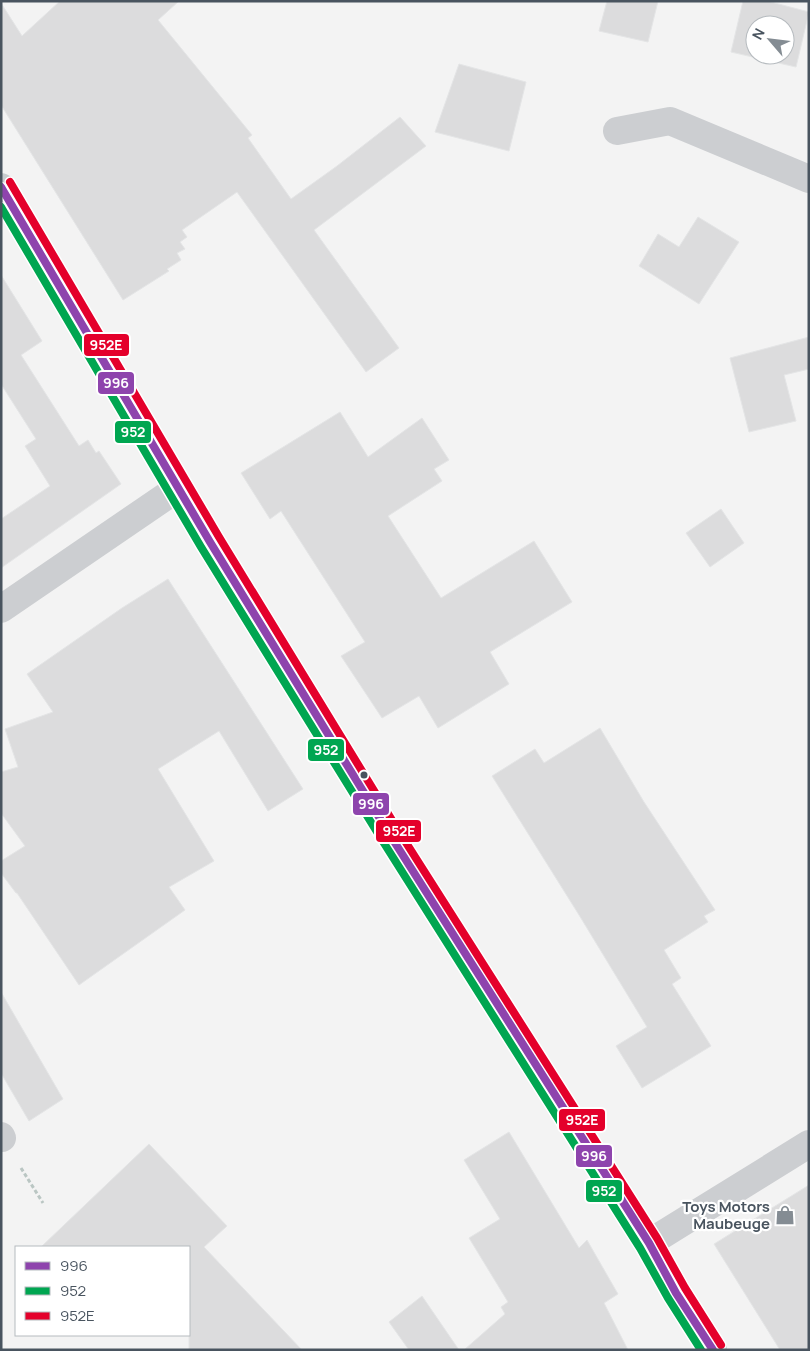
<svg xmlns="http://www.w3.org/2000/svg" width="810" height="1351" font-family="Manrope,sans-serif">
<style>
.building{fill:#dcdcdd;stroke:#e4e5e6;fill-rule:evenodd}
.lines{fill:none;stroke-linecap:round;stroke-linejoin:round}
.path{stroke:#bac6c3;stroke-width:3;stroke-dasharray:4 2.5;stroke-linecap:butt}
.minor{stroke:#ccced1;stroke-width:28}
.major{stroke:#c8cccf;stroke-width:28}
.bus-1-casing{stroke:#fff;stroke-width:11}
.bus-2-casing{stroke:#fff;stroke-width:11}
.bus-3-casing{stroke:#fff;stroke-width:11}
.bus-1{stroke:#8e44ad;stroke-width:8}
.bus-2{stroke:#00a651;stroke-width:8}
.bus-3{stroke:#e4002b;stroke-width:8}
.bus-dot{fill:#49545f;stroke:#fff;stroke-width:2}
.labels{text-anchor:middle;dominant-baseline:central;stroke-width:4.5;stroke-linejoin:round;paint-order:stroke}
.poi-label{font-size:15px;font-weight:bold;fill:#49545f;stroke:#fff;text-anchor:end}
.line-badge{stroke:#fff;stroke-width:2}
.badge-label{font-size:14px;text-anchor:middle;font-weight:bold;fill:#fff}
</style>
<rect width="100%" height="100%" fill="#f3f3f3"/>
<!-- building -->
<path class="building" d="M60,1H179L158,20L252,135L248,138L291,199L337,166L400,117L426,146L314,230L399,348L366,372L237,192L182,230L187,237L180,242L185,249L177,253L181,260L167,269L169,271L123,300L1,105V3L22,36Z
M607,1H658L648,42L599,31Z
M743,1H767L809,12L796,67L731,52ZM755,25H785V55H755Z
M459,64L526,82L509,151L435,132Z
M698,217L739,242L699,304L639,266L658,234L679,247Z
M1,275L42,341L21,355L79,446L88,440L96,453L99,451L121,484L1,568V519L50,486L25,446L36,439L1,384Z
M809,337V369L784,375L796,421L749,432L730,358Z
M340,412L368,457L422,418L449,460L434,469L442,481L388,516L441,598L534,541L572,602L490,652L509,684L438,728L419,696L382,718L341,656L365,642L281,511L270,519L241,473Z
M721,509L744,543L710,567L686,533Z
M168,579L303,789L268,811L219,731L158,769L214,861L169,887L185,910L79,985L17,893H16L1,873V861L25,846L1,813V772L18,767L5,729L53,712L27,674L122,608Z
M600,728L644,802L715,910L704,916L708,922L664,950L681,978L672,984L711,1046L642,1088L616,1046L647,1027L579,915L492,776L535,749L544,763Z
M1,992L63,1099L29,1121L1,1073Z
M509,1132L579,1248L587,1240L618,1294L604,1303L628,1350H464L505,1314L501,1307L508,1302L469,1238L500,1219L464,1160Z
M149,1144L227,1226L204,1247L302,1350H189V1247H41Z
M809,1185V1350H780L714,1244Z
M422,1296L459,1350H409L389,1322Z"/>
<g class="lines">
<!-- path -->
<path class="path" d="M21,1168L43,1203"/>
<!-- minor -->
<path class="minor" d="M617,131L670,121L809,179
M1,609L178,488
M1,1136L2,1138
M649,1243L809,1144"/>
<!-- major -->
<path class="major" d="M1,187L210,542L390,835L649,1243L676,1293L713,1350"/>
<defs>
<path id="bus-1" d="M1,187L210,542L390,835L649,1243L676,1293L713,1350"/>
<path id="bus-2" d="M1,207L201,547L382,840L640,1248L668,1298L701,1350"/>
<path id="bus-3" d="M10,182L219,537L398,830L657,1238L685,1288L721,1345"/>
</defs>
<!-- bus-1 casing -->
<use href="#bus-1" class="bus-1-casing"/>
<!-- bus-2 casing -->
<use href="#bus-2" class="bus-2-casing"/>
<!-- bus-3 casing -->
<use href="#bus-3" class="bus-3-casing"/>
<!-- bus-1 -->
<use href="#bus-1" class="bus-1"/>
<!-- bus-2 -->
<use href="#bus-2" class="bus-2"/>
<!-- bus-3 -->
<use href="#bus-3" class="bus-3"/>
</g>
<!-- icons -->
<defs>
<symbol id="shop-bare" viewBox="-9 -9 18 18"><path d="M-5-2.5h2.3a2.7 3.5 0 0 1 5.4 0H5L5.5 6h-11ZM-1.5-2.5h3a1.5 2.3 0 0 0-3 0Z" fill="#848c93" stroke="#fff" stroke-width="2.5" paint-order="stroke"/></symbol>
</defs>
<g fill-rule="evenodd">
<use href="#shop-bare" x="771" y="1201" width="28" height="28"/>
</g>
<!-- markers -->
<circle class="bus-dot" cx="364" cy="775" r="4.5"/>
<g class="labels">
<!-- poi labels -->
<g class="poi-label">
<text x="770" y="1206">Toys Motors<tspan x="770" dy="17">Maubeuge</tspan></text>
</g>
</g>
<g class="line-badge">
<rect x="83" y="333" width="47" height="24" rx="5" fill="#e4002b"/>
<rect x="97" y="371" width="38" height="24" rx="5" fill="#8e44ad"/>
<rect x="114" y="420" width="38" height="24" rx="5" fill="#00a651"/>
<rect x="307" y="738" width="38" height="24" rx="5" fill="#00a651"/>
<rect x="352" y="792" width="38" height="24" rx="5" fill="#8e44ad"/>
<rect x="375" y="819" width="47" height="24" rx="5" fill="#e4002b"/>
<rect x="558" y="1108" width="48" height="24" rx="5" fill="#e4002b"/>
<rect x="575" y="1144" width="38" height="24" rx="5" fill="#8e44ad"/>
<rect x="585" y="1179" width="38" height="24" rx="5" fill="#00a651"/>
</g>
<g class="badge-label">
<text x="106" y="350">952E</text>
<text x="116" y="388">996</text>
<text x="133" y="437">952</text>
<text x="326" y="755">952</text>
<text x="371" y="809">996</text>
<text x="399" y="836">952E</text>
<text x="582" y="1125">952E</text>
<text x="594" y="1161">996</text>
<text x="604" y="1196">952</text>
</g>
<!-- border -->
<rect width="810" height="1351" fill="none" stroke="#49545f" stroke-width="5"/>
<!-- legend -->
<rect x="15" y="1246" width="175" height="90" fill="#ffffff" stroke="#b6bbbf"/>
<rect x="25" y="1262" width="25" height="8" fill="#8e44ad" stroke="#b6bbbf"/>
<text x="60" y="1271" font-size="15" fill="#49545f">996</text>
<rect x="25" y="1287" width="25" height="8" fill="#00a651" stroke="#b6bbbf"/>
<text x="60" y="1296" font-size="15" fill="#49545f">952</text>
<rect x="25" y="1312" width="25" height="8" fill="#e4002b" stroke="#b6bbbf"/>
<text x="60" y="1321" font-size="15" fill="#49545f">952E</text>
<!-- north arrow -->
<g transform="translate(770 40) rotate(298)"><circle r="24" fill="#ffffff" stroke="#b6bbbf"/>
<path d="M0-4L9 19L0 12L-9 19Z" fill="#848c93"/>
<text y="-8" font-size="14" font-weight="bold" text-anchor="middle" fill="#49545f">N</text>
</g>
</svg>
